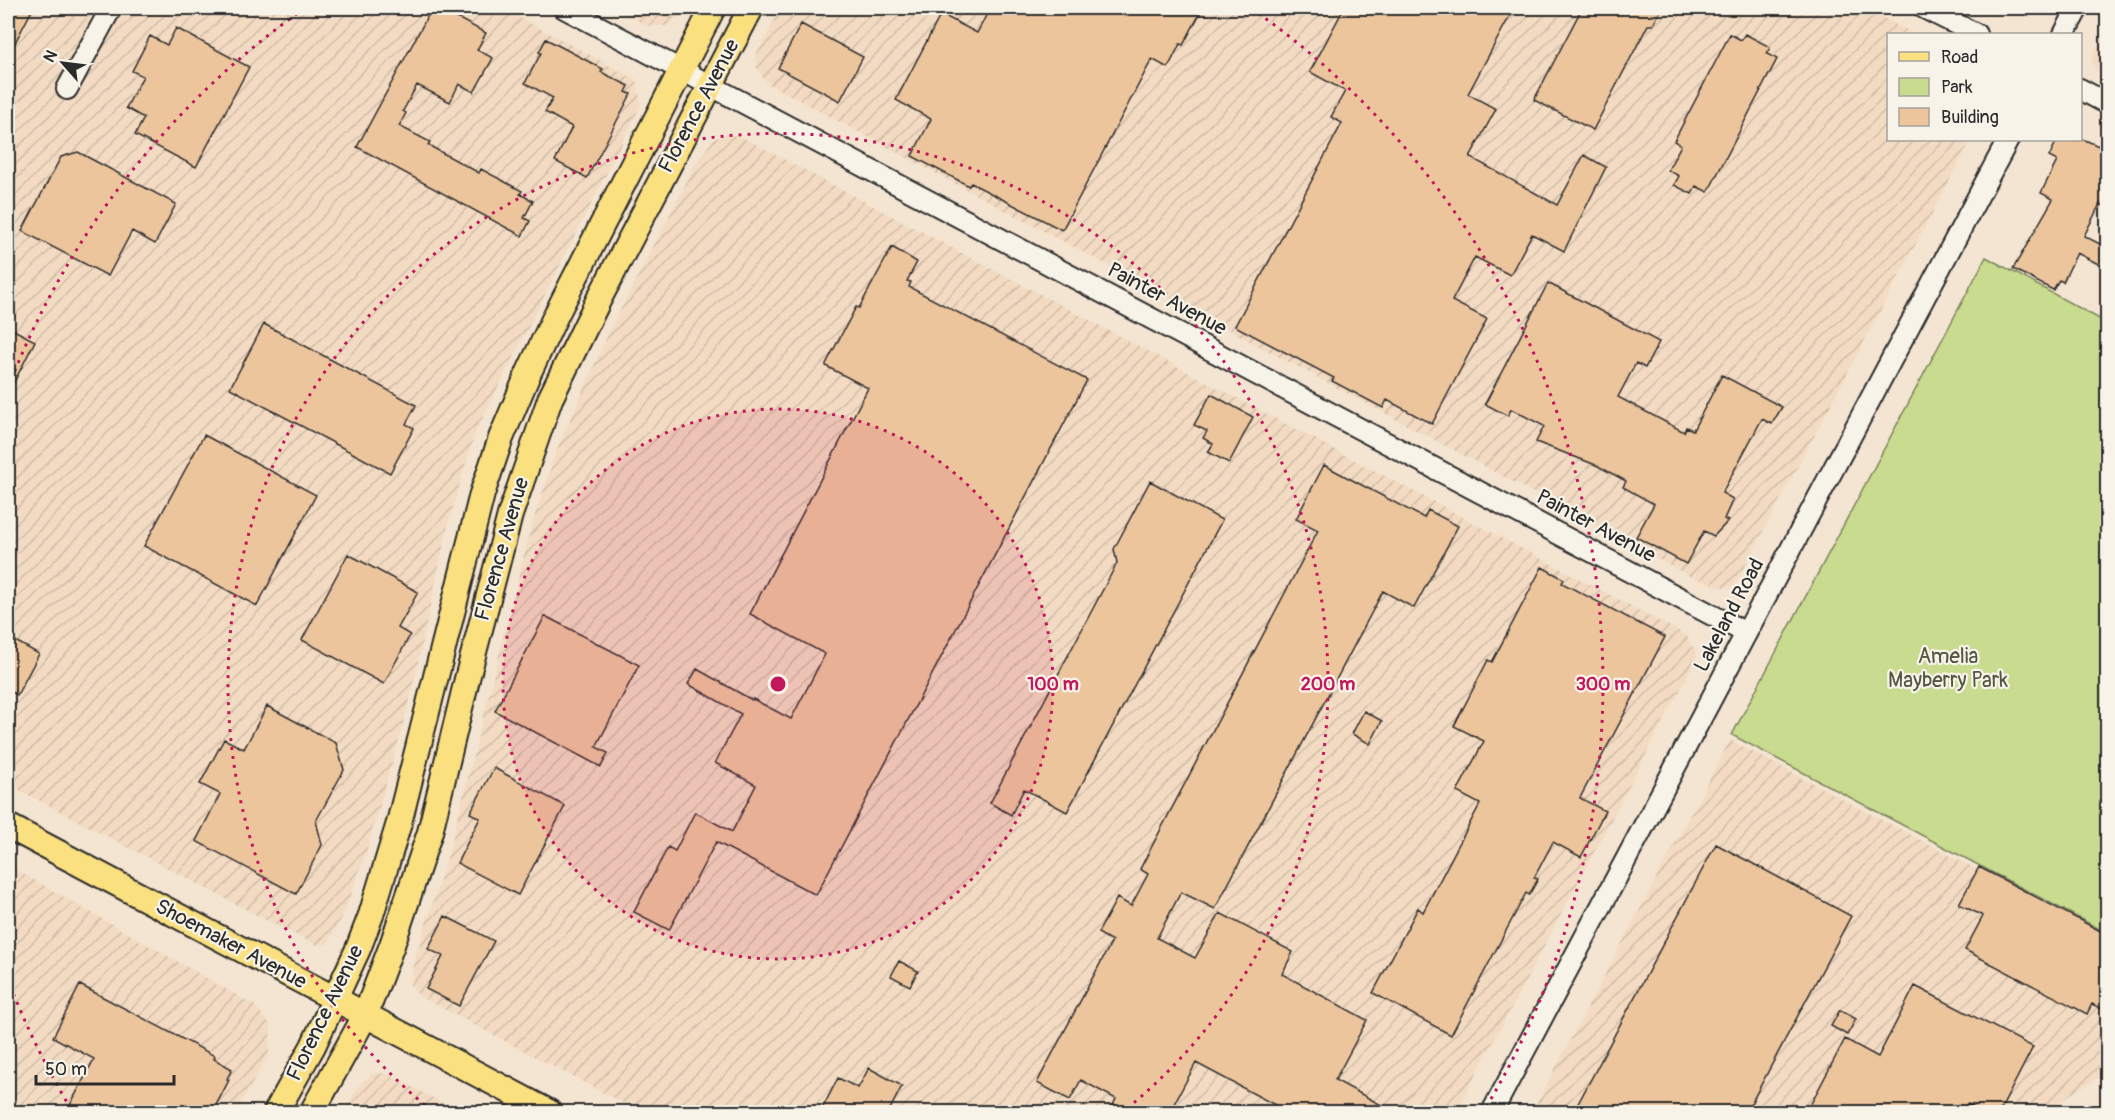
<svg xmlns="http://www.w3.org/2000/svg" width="2115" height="1120" font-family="Pangolin,sans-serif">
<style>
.built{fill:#f2dbc2}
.industrial{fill:url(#industrial-furrows)}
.green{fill:#c9db8f;stroke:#7a835d;stroke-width:1.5}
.building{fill:#edc59d;stroke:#2b2b2b;stroke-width:1.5}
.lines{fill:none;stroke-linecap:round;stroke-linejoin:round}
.minor-casing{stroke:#2b2b2b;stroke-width:24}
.major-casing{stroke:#2b2b2b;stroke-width:28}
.minor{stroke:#f7f3e8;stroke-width:20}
.major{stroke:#fbe080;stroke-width:24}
.ring{fill:none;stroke:#c2185b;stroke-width:3;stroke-dasharray:3 6}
.labels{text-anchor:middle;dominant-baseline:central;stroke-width:4.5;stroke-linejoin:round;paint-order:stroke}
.street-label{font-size:21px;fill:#2b2b2b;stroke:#f7f3e8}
.park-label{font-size:21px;fill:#525744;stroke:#f7f3e8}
.centre{fill:#c2185b;stroke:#f7f3e8;stroke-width:3}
.ring-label{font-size:18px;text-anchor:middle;font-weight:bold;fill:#c2185b;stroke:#f7f3e8;stroke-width:4.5;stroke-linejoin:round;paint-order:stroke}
</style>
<defs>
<pattern id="industrial-furrows" width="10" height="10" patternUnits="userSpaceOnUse" patternTransform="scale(1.5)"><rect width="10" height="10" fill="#f2dbc2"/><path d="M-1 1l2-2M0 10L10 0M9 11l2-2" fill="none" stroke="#d0bca7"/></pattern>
</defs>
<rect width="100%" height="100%" fill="#f4e5d2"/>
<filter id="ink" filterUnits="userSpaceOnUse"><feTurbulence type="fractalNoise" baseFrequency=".0167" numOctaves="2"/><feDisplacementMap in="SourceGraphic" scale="12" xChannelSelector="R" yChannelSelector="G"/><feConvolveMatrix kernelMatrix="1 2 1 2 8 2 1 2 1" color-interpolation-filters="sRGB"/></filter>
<g filter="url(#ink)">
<!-- built -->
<path class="built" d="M2107,25V77L2094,68L2091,59Z"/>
<!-- industrial -->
<path class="industrial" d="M8,8H502L637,80L641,105L475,433L449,520L408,708L366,853L344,914L327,944L317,945L279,927L8,784Z
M614,8H686L682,15L666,26H648Z
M781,8H1864L1914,34H1888V140H1971L1735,585L1725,588L1691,577L767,83L757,69L756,55Z
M727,134L742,137L1686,635L1697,654L1687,677L1456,1112H640L419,996L410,985L413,964L449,852L531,527L557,449L610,330L698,160L714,139Z
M1730,740L2107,938V1073L2074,1092L2047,1112H1532Z
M8,865L254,1005L271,1025L269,1054L236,1112H8Z
M385,1073L460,1112H344L360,1084L372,1074Z"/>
<!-- green -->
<path class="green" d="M1986,257L2107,323V933L1732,735Z"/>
<!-- building -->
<path class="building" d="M8,8H33L8,56Z
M432,8H438L486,33L477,50L493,58L474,92L459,84L450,102L417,85L403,111L406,113L399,126L430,142L428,145L479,173L481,169L522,191L520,194L533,201L524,218L530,221L522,236L357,147Z
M990,8H1203L1183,45L1180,44L1168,68L1152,59L1062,230L971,183L969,186L912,156L931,119L896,100L941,14L977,33Z
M1344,8H1514L1468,94L1496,109L1470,157L1557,205L1584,155L1606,167L1564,251L1532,234L1510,275L1475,257L1452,301L1487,319L1432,424L1387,400L1383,408L1332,381L1334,378L1235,326L1342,123L1331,117L1345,91L1310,72Z
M1582,8H1662L1653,25H1648L1593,130L1534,100Z
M801,24L863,57L840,101L778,68Z
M176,28L249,67L196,167L135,135L144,118L126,108L143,76L132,71L150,36L167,45Z
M1730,34L1741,40L1745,34L1770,47L1767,54L1777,59L1708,192L1696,186L1692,194L1674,185L1679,176L1668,170L1681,145L1674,141Z
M546,39L603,69L601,72L629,86L626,92L631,94L587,178L555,161L572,127L545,112L553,98L525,83L541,53L539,52Z
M2057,140H2085L2108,150V208L2100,204L2084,236L2108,248V269L2077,253L2063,282L2059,280L2053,290L2013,269L2053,199L2041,193L2057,161L2049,157Z
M78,152L176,204L155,244L132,231L108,276L22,231L61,157Z
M892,247L917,262L907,281L911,282L909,287L1087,380L816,895L716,842L669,930L634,912L668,847L675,851L695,812L732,832L756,785L715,763L741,714L688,684L697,669L752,700L753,699L791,719L825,654L750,614L868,388L826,366V364L856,307L859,308Z
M1548,283L1659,342L1645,368L1636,363L1618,397L1684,432L1686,427L1693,430L1722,375L1782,407L1772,424L1762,419L1722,493L1733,499L1724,519L1728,521L1714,536L1704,531L1686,564L1636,537L1654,504L1623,487L1626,481L1596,465L1536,442L1544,426L1511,409L1508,416L1485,404Z
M264,324L416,405L406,424L414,428L390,473L230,388Z
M8,327L35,341L8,394Z
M1211,394L1253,417L1229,463L1208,452L1213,444L1203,438L1207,431L1194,425Z
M204,435L316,495L257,606L144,546Z
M1324,465L1424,518L1428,510L1458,526L1414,608L1383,591L1215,909L1181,892L1157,938L1195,958L1220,913L1293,952L1282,974L1367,1020L1335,1080L1396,1113H1290L1196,1063L1169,1113H1109L1116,1099L1081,1080L1070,1100L1037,1083L1112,941L1098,933L1117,898L1131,906L1148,874L1140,869L1318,530L1296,519Z
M1150,481L1222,520L1067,812L1024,789L1011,815L990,803L1117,563L1114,549Z
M348,554L418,592L398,628L410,635L384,684L302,640Z
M1542,567L1564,579L1562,583L1665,637L1580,798L1605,811L1581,857L1553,842L1534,878L1538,879L1529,895L1526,893L1451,1035L1373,993L1418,908L1423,912L1480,804L1457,792L1484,741L1454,726L1488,660L1492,662Z
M545,616L639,665L596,747L608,753L601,767L495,711Z
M8,637L39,654L17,695L8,690Z
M267,706L336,743L344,770L316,821L322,845L296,894L196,841L220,794L200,784L224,739L244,749Z
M1364,711L1382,721L1370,744L1352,734Z
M494,768L565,806L518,895L457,863L480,818L470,813Z
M1716,844L1851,916L1746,1113H1573Z
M1979,867L2108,935V1012L2092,1004L2087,1014L1965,950L1983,916L1959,904Z
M445,916L494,941L459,1006L426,989L443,956L428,949Z
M899,961L918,971L910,986L891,976Z
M80,985L215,1056L214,1059L232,1069L227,1079L229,1080L212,1113H66L94,1059L53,1037Z
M1915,986L2033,1047L1999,1113H1983L1968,1104L1964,1113H1806L1845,1039L1878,1057Z
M1840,1010L1856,1019L1847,1035L1831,1026Z
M869,1068L902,1086L888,1113H820L838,1078L858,1088Z"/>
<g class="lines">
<defs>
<path id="minor" d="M564,8L1746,633
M1924,8L1976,34
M2064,34L2078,8
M67,89L111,8
M2080,89L2108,104
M1492,1112L2008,140"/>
<path id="major" d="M8,826L549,1112
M276,1112L313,1046L358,949L371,915L399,823L482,494L501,438L529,372L556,315L713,8
M312,1112L365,1016L392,945L430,832L468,675L510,515L550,399L599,299L751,8"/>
</defs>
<!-- minor casing -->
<use href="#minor" class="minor-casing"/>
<!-- major casing -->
<use href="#major" class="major-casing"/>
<!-- minor -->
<use href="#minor" class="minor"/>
<!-- major -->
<use href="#major" class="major"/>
</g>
</g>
<!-- distance rings -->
<circle cx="778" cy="684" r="275" fill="#c2185b" fill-opacity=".12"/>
<g class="ring">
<circle cx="778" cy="684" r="275"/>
<path d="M432 1111A550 550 0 1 1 1124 1111"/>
<path d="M71 1109A825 825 0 0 1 8 980M8 388A825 825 0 0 1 305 8M1251 8A825 825 0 0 1 1485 1109"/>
</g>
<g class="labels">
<!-- street labels -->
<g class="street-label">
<text transform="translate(699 106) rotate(-62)">Florence Avenue</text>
<text transform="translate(1167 299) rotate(28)">Painter Avenue</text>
<text transform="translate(1596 526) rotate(28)">Painter Avenue</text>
<text transform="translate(502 549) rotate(-74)">Florence Avenue</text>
<text transform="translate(1729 615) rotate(-62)">Lakeland Road</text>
<text transform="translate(231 944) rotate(28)">Shoemaker Avenue</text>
<text transform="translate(325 1013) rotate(-64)">Florence Avenue</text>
</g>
<!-- park labels -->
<g class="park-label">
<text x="1948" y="656">Amelia<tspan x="1948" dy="24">Mayberry Park</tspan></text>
</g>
</g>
<circle cx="778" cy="684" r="9" class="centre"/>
<g class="ring-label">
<text x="1053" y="690">100 m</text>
<text x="1328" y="690">200 m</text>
<text x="1603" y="690">300 m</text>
</g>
<!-- margin -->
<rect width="2115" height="1120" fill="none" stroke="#f7f3e8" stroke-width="30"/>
<rect x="15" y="15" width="2085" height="1090" fill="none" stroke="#2b2b2b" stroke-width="2" filter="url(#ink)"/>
<!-- legend -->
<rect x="1887" y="33" width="195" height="108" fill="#f7f3e8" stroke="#a5a39c" stroke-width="1.5"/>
<rect x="1899" y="52" width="30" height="9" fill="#fbe080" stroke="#a5a39c" stroke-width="1.5"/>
<text x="1941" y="63" font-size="18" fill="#2b2b2b">Road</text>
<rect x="1899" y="78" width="30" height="18" fill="#c9db8f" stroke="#a5a39c" stroke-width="1.5"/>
<text x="1941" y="93" font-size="18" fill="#2b2b2b">Park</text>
<rect x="1899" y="108" width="30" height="18" fill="#edc59d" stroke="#a5a39c" stroke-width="1.5"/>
<text x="1941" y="123" font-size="18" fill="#2b2b2b">Building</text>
<!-- north arrow -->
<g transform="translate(63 63) rotate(298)" stroke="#f7f3e8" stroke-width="4.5" paint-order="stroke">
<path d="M0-4.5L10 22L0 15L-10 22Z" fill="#2b2b2b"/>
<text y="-9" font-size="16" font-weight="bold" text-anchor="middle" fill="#2b2b2b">N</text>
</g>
<!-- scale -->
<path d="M36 1075v9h138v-9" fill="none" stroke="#2b2b2b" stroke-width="3"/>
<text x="45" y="1075" font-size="18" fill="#2b2b2b" stroke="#f7f3e8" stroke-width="4.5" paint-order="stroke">50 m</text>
</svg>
